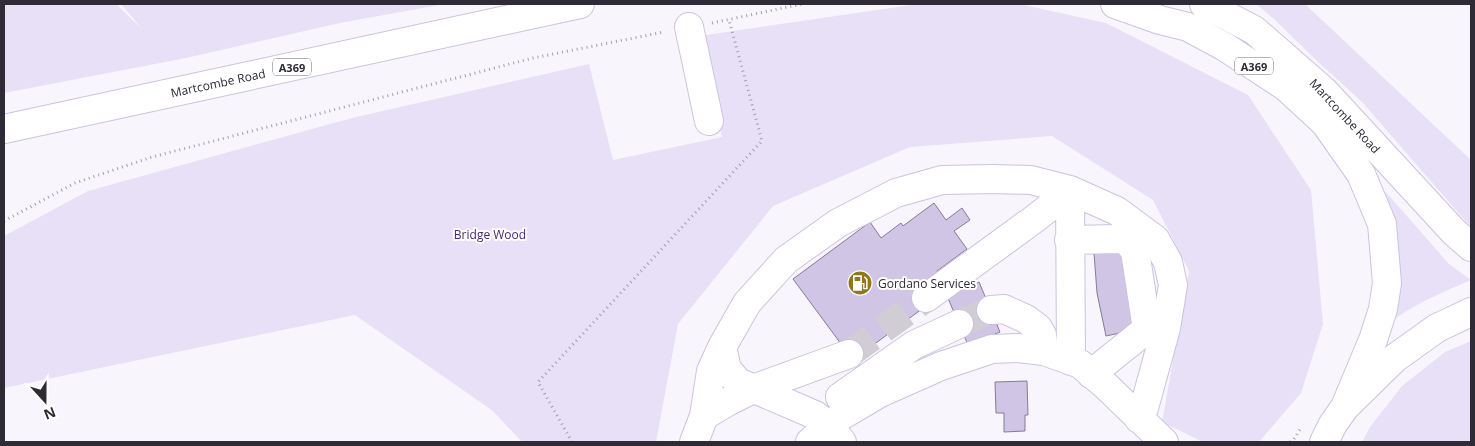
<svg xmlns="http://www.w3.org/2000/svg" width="1475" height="446" font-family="'Open Sans',sans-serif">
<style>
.green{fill:#e7e0f7}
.building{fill:#d0c5e4;stroke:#857b97}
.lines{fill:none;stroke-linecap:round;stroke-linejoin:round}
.minor-tunnel{stroke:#d0cdd4;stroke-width:28;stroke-dasharray:28 14;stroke-linecap:butt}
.minor-casing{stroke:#ccc2e0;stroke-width:30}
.major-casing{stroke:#ccc2e0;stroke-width:30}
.path{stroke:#a3a0a8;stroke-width:3;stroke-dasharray:1 4;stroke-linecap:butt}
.minor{stroke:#fff;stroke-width:28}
.major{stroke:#fff;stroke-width:28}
.labels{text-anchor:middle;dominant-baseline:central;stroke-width:4;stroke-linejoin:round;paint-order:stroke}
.shield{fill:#fff;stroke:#6d6a72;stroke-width:1}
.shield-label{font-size:11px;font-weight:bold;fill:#2e2a36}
.street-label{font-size:12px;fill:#2e2a36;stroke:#fff}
.park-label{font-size:12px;fill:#492873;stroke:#fff}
.poi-label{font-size:12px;fill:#2e2a36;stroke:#fff;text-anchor:start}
</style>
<rect width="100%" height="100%" fill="#f8f6fc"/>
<!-- green -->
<path class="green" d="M4,4H116L142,29L121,4H445L340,23L186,58L4,93Z
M918,4L1024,5L1106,23L1248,95L1311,190L1323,324L1301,393L1259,442H1203L1162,422L1189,271L1153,200L1052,136L910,147L773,206L678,324L656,442H522L493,411L355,315L4,388V236L88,191L352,118L589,64L613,160L722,137L699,36Z
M1256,4H1305L1471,160V226L1467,223L1363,103L1314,58L1273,18Z
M1385,191L1449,264L1471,280C1445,291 1419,302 1396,318L1399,259L1395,223Z
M1471,341V442H1362L1370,427L1402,386L1445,352Z"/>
<!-- building -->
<path class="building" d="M934,203L946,220L962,208L970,220L954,231L967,249L937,271L938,273L930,303L853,360L793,279L870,222L881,238L901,223L903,226Z
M1131,248L1143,328L1106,336L1097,293L1094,253Z
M979,282L1000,332L968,345L947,296Z
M1027,381L1028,415H1025V431L1004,432V413H996L995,382Z"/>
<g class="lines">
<!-- minor-tunnel -->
<path class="minor-tunnel" d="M959,324L991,310
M849,354L926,298"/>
<defs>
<path id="minor" d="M689,27L709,121
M1070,190L1071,361
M1069,240L1120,239L1127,241L1135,251L1147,329L1091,374
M926,298L1033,220L1055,203L1066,190
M991,310L1004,309L1026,319L1038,328L1042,335L1044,351
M722,347L727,369L738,382L815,415L828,425L842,442
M840,397L914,345L959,324
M704,416L729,401L753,389L849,354
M694,442L704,416L711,371L722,347L747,303L786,260L838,223L896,193L942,180L993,179L1031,180L1070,190L1117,211L1155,239L1168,262L1173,285L1166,328L1144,408L1139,419
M810,442L841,416L880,393L941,366L992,349L1018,348L1044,351L1080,364L1105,385L1164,442"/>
<path id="major" d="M1115,4L1160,20L1188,27L1225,47L1286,87L1325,123L1361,174L1382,224L1387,283L1383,309L1373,340L1345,407
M1204,4L1254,30L1324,91L1454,232L1471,247
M4,129L580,4
M1324,442L1333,424L1345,407L1395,358L1437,328L1471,312"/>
</defs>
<!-- minor casing -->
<use href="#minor" class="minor-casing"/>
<!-- major casing -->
<use href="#major" class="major-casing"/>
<!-- path -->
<path class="path" d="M712,23L802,4
M4,221L75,183L152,157L533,58L664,32
M572,442L538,382L762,141L729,20
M1290,442L1294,439L1301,428"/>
<!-- minor -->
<use href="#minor" class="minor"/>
<!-- major -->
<use href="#major" class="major"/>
</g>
<!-- icons -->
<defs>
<symbol id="fuel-disc" viewBox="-11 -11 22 22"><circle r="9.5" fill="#91761c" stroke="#fff"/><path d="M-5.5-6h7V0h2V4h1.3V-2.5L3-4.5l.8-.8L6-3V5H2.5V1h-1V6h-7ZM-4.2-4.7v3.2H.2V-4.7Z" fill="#fff"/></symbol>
</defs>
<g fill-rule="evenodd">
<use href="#fuel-disc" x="846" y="269" width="28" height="28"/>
</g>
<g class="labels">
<!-- shield labels -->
<g class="shield">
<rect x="1235" y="57.5" width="38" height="17" rx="4"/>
<rect x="273" y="58.5" width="38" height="17" rx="4"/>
</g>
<g class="shield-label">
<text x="1254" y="66">A369</text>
<text x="292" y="67">A369</text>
</g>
<!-- street labels -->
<g class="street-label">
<text transform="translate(218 83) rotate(-12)">Martcombe Road</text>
<text transform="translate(1345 116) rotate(47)">Martcombe Road</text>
</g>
<!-- park labels -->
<g class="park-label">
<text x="490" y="234">Bridge Wood</text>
</g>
<!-- poi labels -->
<g class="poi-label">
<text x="878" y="283">Gordano Services</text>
</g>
</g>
<!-- border -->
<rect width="1475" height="446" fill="none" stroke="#2e2a36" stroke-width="10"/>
<!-- north arrow -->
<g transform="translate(45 401) rotate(159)" stroke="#ffffff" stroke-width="4" paint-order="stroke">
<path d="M0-4L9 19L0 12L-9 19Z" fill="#2e2a36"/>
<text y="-8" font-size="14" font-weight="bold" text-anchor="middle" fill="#2e2a36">N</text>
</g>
</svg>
